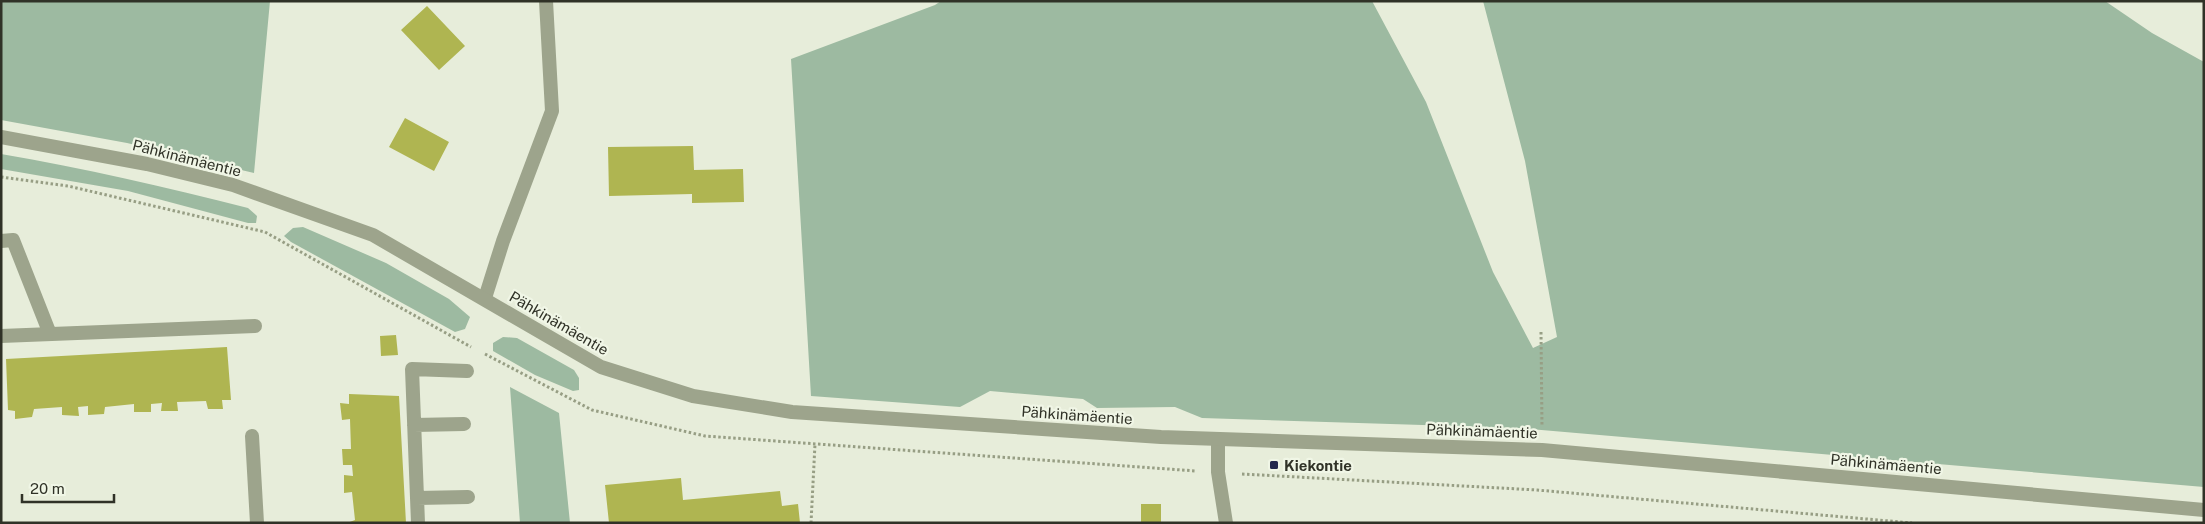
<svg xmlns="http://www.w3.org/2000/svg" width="2205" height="524" font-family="'Public Sans',sans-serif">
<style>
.green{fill:#9dbaa1}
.building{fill:#afb551}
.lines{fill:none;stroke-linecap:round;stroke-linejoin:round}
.path{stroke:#979e84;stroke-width:3;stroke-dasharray:2.5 2.5;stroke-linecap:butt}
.service{stroke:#9da48c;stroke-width:14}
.minor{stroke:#9da48c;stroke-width:14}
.tertiary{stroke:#9da48c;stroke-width:14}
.poi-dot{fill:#23284d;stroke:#f0f6e6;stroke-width:2}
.labels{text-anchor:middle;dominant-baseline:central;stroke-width:4.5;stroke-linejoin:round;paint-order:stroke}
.street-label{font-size:15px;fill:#303227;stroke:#f0f6e6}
.poi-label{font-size:15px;font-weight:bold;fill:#303227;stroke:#f0f6e6;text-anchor:start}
</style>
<rect width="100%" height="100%" fill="#e7edda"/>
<!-- green -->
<path class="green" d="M1,1H270L254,173L127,143L1,120Z
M941,1H1372L1426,102L1493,272L1533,348L1557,337L1525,161L1483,1H2105L2152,33L2204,62V487L1519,428L1202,418L1175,407L1097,408L1083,399L990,391L960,407L811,396L791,59L935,5Z
M1,154C84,168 166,187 248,208L257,216L256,223H248L128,191L1,169Z
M303,227L386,263L449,299L470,317L465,329L455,332L291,242L284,236L293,228Z
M503,337L517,338L574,370L579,378V390L573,391L535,375L493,351V343Z
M510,387L559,413L570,523H520Z"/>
<!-- building -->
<path class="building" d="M427,6L465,46L439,70L401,30Z
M405,118L449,142L434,171L389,147Z
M693,146L694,170L743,169L744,202L692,203V194L609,196L608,147Z
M396,335L398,355L381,356L380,336Z
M227,347L231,400H222L223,409H208L206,401L177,402L178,411H161L162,403L151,404V412H134V404L105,407L104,414L88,415V406L78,407L79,416L62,415V407L34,409L32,417L15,419V411L8,410L6,359Z
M349,394L399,396L406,523H347L355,520L352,492L344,493V475L353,476L352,465H343L342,449H351L350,419L342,420L340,403L349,404Z
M681,478L683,500L780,491L782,506L798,504L800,523H609L605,485Z
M1141,504H1161V523H1141Z"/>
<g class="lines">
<!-- path -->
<path class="path" d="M1,177L68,186L265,232L471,347
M1541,332L1542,427
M485,354L592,410L705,436L1196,471
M1242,474L1537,490L1912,523
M811,523L815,444"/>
<!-- service -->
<path class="service" d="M1,241L13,240L50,334
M1,336L255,326
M414,425L464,424
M252,436L257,523
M417,498L468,497
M418,523L412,369L467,371"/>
<!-- minor -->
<path class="minor" d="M485,298L503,241L552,111L546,1
M1218,440V472L1226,523"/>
<!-- tertiary -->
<path class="tertiary" d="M1,137L147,164L233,185L373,235L601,367L693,396L792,412L1161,437L1542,450L2204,510"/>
</g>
<!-- markers -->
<rect class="poi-dot" x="1269" y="460" width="10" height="10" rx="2.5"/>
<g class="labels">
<!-- street labels -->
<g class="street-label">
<text transform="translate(187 158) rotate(14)">Pähkinämäentie</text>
<text transform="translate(559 323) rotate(30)">Pähkinämäentie</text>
<text transform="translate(1077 415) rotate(4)">Pähkinämäentie</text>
<text transform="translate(1482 431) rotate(2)">Pähkinämäentie</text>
<text transform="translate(1886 464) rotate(5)">Pähkinämäentie</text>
</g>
<!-- poi labels -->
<g class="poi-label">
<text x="1284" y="465">Kiekontie</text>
</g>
</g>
<!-- border -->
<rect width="2205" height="524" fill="none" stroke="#303227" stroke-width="5"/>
<!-- scale -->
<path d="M22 494v8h92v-8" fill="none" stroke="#303227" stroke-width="2.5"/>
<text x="30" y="494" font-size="15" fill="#303227" stroke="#f0f6e6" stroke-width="4" paint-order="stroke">20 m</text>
</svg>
